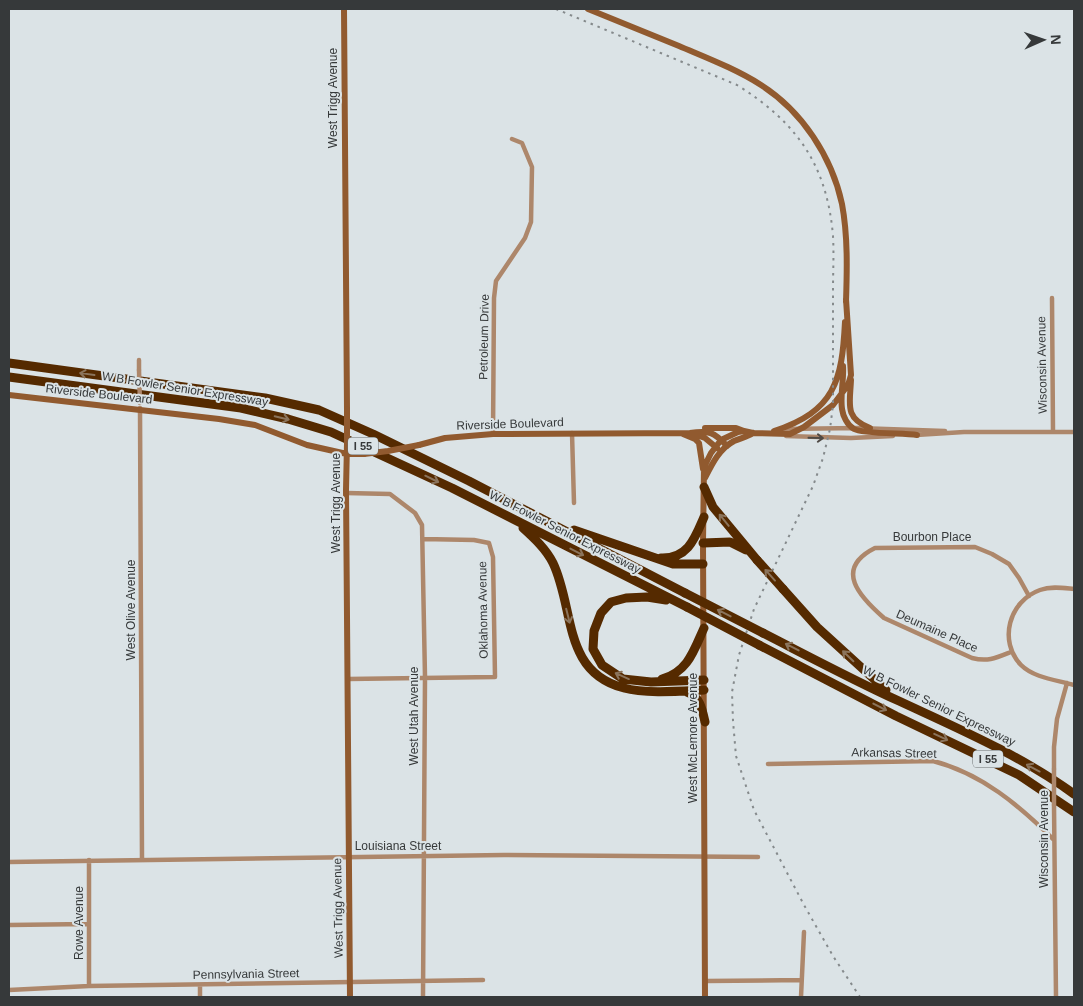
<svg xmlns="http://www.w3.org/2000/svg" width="1083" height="1006" font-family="Arial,sans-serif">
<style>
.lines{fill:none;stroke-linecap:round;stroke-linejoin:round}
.street{stroke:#ad876b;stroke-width:4.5}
.secondary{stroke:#915a2f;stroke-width:6}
.highway{stroke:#552a00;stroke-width:9}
.rail{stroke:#858a8c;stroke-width:2;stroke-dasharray:2.5 5;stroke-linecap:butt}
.street-bridge{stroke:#ad876b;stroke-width:4.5}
.secondary-bridge{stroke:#915a2f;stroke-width:6}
.highway-bridge{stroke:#552a00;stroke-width:9}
.oneway{stroke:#8b745c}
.oneway2{stroke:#4e4944}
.labels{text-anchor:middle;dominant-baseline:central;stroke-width:4;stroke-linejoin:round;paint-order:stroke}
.shield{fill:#dbe3e6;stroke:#686c6e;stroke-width:1}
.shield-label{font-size:11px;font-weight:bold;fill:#36393a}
.street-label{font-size:12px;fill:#36393a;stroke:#dbe3e6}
</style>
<rect width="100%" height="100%" fill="#dbe3e6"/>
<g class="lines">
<!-- street -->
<path class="street" d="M1052,298L1053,432
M139,360V370
M140,408L142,859
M783,429L857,428L945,431
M572,433L574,503
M493,434L494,298L496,281L525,238L531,222L532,167L522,143L512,139
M916,435L964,432H1074
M786,436L851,438L893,436
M346,493L390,494L415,513L422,525L425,677L423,997
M1074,589C1063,588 1051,586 1040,590C1009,601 998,641 1021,665C1034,678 1057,680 1074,685
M1011,652C996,658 988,662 972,658L884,618C860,597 833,569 875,548L975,547L992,554L1009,564L1019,578L1029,596
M348,679L495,677L493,557L489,543L474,540L423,539
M768,764L933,761C981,773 1020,806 1054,840
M1054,769V747L1057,719L1067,683
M1054,805L1056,997
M9,862L504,855L758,857
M9,925L88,924
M706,981L801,980
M200,985V997
M89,986V860
M9,990L89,986L483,980
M801,997L804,932"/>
<!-- secondary -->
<path class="secondary" d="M344,9L347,409
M588,9C618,21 649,34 679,46C707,58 736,69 761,85C802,111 832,157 842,204C848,236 847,271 846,302
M843,366C844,380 840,395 842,409C843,416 847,425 854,429C863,434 903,433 917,435
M851,380C850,404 844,418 870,428
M9,395L219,419L255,425L307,445L347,454H364
M705,428H736L744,431
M774,431C835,411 842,381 845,322
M691,433L705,438L717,448
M683,434L695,439L699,443L703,469
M347,443L346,490L350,997
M419,445L445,438L493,434L690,433C709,430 714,432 727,446
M705,478C712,464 719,449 734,441C741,438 747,437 753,433
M705,997L703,543L704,467L711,453L721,440L738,432L744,431L753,433L790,434L804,427L833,405L848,385L851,375L846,299"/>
<!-- highway -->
<path class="highway" d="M9,363L265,398L319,410L373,434L469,481L685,593
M9,377L241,408L288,419L331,432L452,488L687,607
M704,487L713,507L757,560
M523,528C534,538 546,549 553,563C575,609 562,672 624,688C645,694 682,691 704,690
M574,530L673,564H703
M703,543L730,542L746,550
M661,558C688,559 695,538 704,517
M783,589L817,627L886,690
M666,600L647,597L626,598L611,602L601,613L594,631L593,649L602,665L623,679L651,682L704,680
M763,633C808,656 853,680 899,701C959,729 1020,755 1074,794
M759,645L896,716L1019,775L1074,812
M662,679C688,672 694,650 704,628
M687,692C700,697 702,708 705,722"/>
<!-- rail -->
<path class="rail" d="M556,9L737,85C796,122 827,164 833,236C834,254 833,272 833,290C833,328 833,366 833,405L830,429L823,458L813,486L754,609L739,655L732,692L733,721L736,756L754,810L804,905L833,956L860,997"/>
<!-- street-bridge -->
<path class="street-bridge" d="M139,370L140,403
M1054,769V805"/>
<!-- secondary-bridge -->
<path class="secondary-bridge" d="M347,443V409
M364,454L388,451L419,445"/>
<!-- highway-bridge -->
<path class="highway-bridge" d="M757,560L783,589
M685,593L763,633
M687,607L759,645"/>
</g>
<!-- one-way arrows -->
<defs><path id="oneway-shaft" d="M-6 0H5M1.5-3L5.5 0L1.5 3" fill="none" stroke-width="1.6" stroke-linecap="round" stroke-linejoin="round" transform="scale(1.25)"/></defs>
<g class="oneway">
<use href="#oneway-shaft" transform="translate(87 374) rotate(-172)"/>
<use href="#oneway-shaft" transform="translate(282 418) rotate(13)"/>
<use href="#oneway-shaft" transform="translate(432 479) rotate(26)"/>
<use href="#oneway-shaft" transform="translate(724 520) rotate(-129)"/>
<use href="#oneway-shaft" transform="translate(577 552) rotate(27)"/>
<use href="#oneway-shaft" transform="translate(770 575) rotate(-132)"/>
<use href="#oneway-shaft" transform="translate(724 613) rotate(-153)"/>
<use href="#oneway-shaft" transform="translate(568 616) rotate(76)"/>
<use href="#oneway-shaft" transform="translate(792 647) rotate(-153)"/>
<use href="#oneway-shaft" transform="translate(848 656) rotate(-136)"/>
<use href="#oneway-shaft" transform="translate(622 676) rotate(-156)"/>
<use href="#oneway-shaft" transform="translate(880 707) rotate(27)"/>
<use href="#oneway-shaft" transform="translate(941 737) rotate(25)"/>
<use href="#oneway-shaft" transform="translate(1033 768) rotate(-152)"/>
</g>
<use class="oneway2" href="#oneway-shaft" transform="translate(816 438) rotate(1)"/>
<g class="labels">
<!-- shield labels -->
<g class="shield">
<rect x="348" y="437.5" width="30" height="17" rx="4"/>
<rect x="973" y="750.5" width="30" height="17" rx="4"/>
</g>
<g class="shield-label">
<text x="363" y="446">I 55</text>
<text x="988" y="759">I 55</text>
</g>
<!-- street labels -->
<g class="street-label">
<text transform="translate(333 98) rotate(-90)">West Trigg Avenue</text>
<text transform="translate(484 337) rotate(-89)">Petroleum Drive</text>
<text transform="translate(1042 365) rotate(-91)">Wisconsin Avenue</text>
<text transform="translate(185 389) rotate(9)">W B Fowler Senior Expressway</text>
<text transform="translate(99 394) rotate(6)">Riverside Boulevard</text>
<text transform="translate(510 424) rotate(-2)">Riverside Boulevard</text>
<text transform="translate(336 503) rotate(-90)">West Trigg Avenue</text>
<text transform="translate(565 532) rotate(27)">W B Fowler Senior Expressway</text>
<text x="932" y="537">Bourbon Place</text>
<text transform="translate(131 610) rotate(-90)">West Olive Avenue</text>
<text transform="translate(483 610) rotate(-91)">Oklahoma Avenue</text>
<text transform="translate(937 631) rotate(24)">Deumaine Place</text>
<text transform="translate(939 706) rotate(26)">W B Fowler Senior Expressway</text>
<text transform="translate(414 716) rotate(-90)">West Utah Avenue</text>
<text transform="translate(693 738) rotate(-90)">West McLemore Avenue</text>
<text transform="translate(894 753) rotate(1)">Arkansas Street</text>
<text transform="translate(1044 839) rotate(-90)">Wisconsin Avenue</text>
<text x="398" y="846">Louisiana Street</text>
<text transform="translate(338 908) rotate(-91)">West Trigg Avenue</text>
<text transform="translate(79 923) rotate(-90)">Rowe Avenue</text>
<text transform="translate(246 974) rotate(-1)">Pennsylvania Street</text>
</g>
</g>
<!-- border -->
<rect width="1083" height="1006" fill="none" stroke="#36393a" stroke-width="20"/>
<!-- north arrow -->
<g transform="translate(1043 40) rotate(88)" stroke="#dbe3e6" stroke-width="4" paint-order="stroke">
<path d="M0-4L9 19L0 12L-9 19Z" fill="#36393a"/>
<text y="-8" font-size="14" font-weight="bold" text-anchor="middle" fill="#36393a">N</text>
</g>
</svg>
